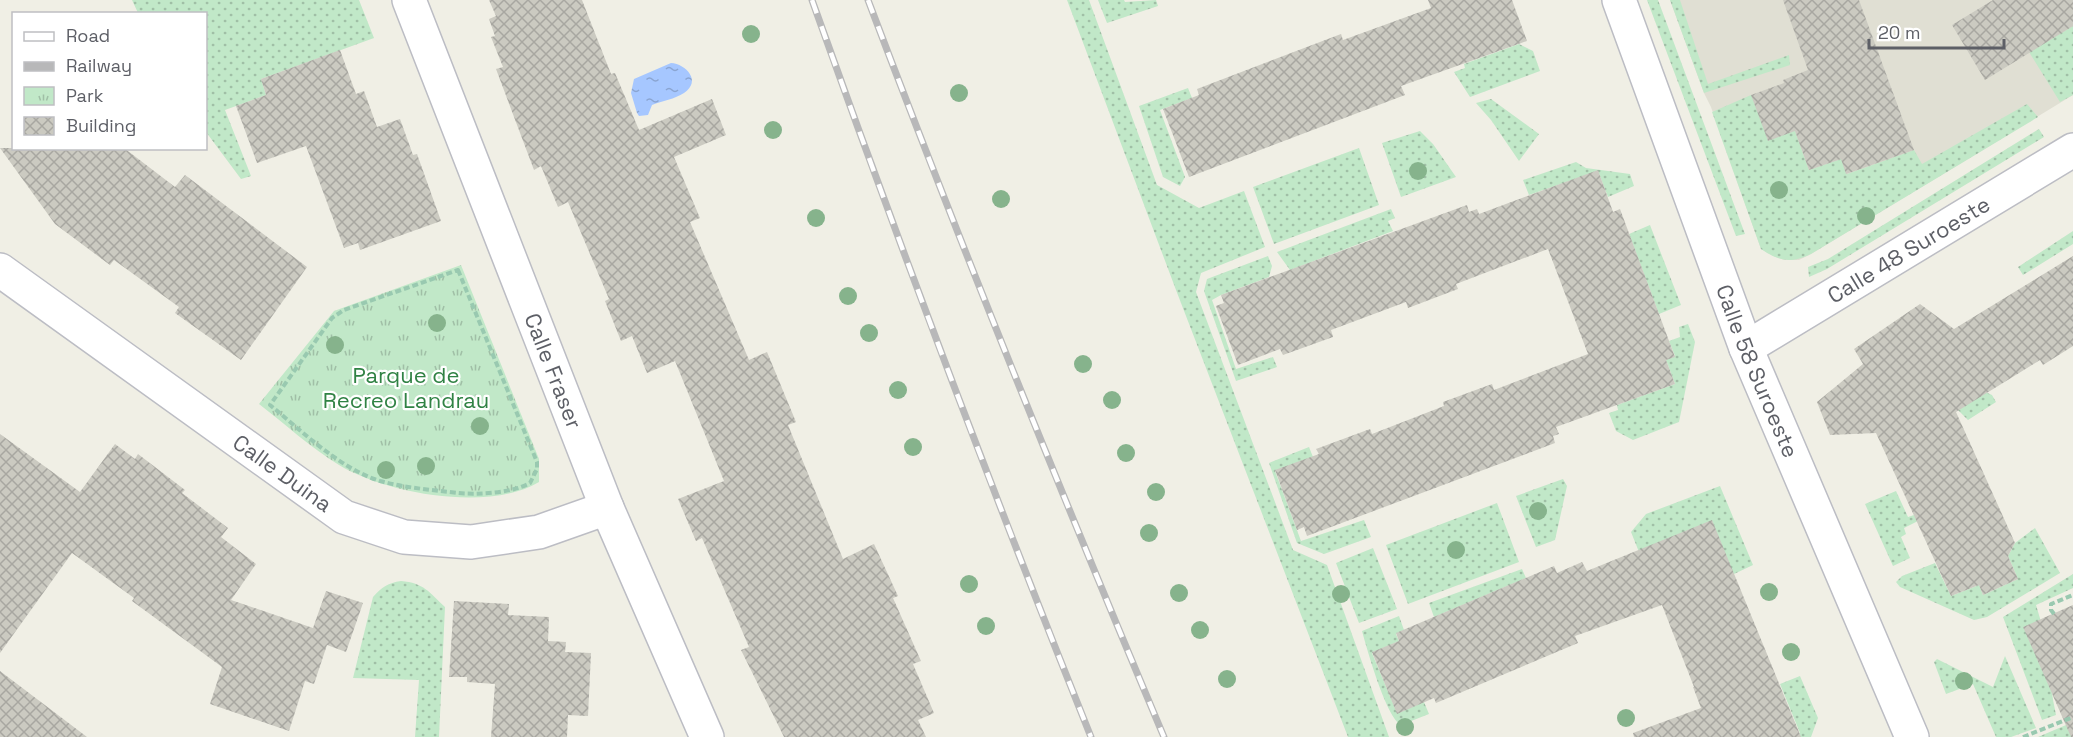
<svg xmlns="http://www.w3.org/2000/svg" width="2073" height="737" font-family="'Space Grotesk',sans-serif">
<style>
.education{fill:#e0dfd3}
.grass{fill:url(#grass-dots)}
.park{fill:url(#park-tufts)}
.water{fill:url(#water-ripples)}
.building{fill:url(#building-cross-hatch)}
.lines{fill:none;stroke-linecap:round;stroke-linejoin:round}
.minor-casing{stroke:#bcbdc4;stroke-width:36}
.path{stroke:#99c9b0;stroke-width:4;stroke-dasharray:6 3;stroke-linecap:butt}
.minor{stroke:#fff;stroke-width:33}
.rail-casing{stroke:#b8b8b9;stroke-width:7}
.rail{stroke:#fff;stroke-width:4.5;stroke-dasharray:14;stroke-linecap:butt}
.tree{fill:#86b38c}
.labels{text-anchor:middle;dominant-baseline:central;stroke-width:4.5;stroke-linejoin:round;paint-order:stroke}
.street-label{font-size:22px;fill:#5d5f66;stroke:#fff}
.park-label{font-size:22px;fill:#308244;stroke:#fff}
</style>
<defs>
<pattern id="grass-dots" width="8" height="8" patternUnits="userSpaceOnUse" patternTransform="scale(1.5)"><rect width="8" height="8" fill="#c1e8c8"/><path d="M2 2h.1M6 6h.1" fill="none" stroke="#a0bfa6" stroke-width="1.8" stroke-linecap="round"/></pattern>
<pattern id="park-tufts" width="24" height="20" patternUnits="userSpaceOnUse" patternTransform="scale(1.5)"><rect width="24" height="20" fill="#c1e8c8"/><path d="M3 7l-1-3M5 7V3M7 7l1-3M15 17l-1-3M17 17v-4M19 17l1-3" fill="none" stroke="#a0bfa6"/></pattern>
<pattern id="water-ripples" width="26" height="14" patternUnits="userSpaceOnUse" patternTransform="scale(1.5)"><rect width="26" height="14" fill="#a6c7ff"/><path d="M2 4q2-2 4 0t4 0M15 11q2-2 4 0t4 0" fill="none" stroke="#8aa5d2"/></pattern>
<pattern id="building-cross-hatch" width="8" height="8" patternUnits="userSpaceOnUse" patternTransform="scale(1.5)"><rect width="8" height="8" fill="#cbcac1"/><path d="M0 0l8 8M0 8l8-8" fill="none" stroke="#a8a7a1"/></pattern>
</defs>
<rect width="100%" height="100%" fill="#f0efe5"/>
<!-- education -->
<path class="education" d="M1670,0H2073V95L1811,254L1799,260H1784L1773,256L1761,249L1711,107L1704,93Z"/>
<!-- grass -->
<path class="grass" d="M132,0H359L374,38L261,79L266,95L225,110L251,176L241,179L206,132V14L138,13Z
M1067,0H1089L1157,185L1199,208L1244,191L1265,247L1201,273L1196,292L1293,550L1327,565L1389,737H1348L1176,290Z
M1098,0H1124L1125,2L1156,0L1158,6L1107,23Z
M1647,0H1658L1745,234L1736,236Z
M1670,0H1680L1708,84L1789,55L1790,65L1704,93Z
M2073,26V95L2060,102L2029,52Z
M1519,44L1533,51L1540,71L1470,97L1454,72L1465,68L1464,64Z
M1188,88L1192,98L1160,110L1185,177L1180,186L1163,177L1139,106Z
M1751,95L1795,131L1809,170L1841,159L1847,174L1914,150L1922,164L2027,104L2038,117L1811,254C1790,264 1779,261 1761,249L1712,112Z
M1491,99L1539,134L1519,161L1491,120L1476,103Z
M2039,129L2044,137L1827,269L1809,277L1808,267L1828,259Z
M1420,131L1433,144L1456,177L1401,197L1382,143Z
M1359,148L1379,205L1274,244L1253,187Z
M1576,162L1586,168L1630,174L1634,186L1608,197L1598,171L1529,195L1523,180Z
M1391,209L1395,218L1388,221L1393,231L1290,270L1277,252Z
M1650,225L1681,305L1659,314L1629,234Z
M2073,231V244L2023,275L2018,267Z
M1268,256L1272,266L1269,277L1221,295L1212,300L1236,369L1273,357L1277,367L1236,381L1204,291L1207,279Z
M1688,324L1695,342L1679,422L1633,440L1616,431L1609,413L1618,410L1617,405L1675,384L1666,360L1675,356L1669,341L1680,337L1679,327Z
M1956,379L1992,395L1996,402L1968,420L1958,410Z
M1309,447L1313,457L1275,471L1301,541L1364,520L1371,537L1324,554L1297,543L1269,463Z
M1563,479L1567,486L1555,540L1536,547L1516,496Z
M1720,486L1753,565L1734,574L1639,552L1631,532L1646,514Z
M1896,491L1908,517L1917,514L1920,520L1904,528L1906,534L1901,537L1910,558L1893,566L1865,504Z
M1497,503L1519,562L1408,604L1386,545Z
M2035,528L2060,573L1987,617L1974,620L1900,587L1896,582L1902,576L1935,563L1951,596L1979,585L1983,595L2018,579L2008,556L2015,543Z
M1373,548L1397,609L1359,623L1336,563Z
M1522,569L1526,578L1434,617L1429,603Z
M2073,574V588L2036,605C2048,640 2048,679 2056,715L2042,720L2003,617Z
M401,581C424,583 429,592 445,607L439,737H415L419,680L353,678L373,597C382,587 388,583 401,581Z
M1399,616L1404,630L1396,634L1399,641L1372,653L1397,713L1424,702L1429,714L1401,725C1386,717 1367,649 1362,631Z
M2005,656L2036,728L2011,737H1996L1973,684L1946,694L1934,662L1937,659L1993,687Z
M1800,676L1818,718L1811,737H1791L1800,733L1780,684Z
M2073,722V737H2038Z"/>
<!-- park -->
<path class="park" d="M461,265L539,459V482C489,512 387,494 339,465C311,448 285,424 259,404L334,311Z"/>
<!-- water -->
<path class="water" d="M671,63C686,64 702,81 684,93C675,99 662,101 652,105L648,115L639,116L637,113L631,93L634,79Z"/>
<!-- building -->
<path class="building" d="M489,0H582L611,74L615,73L639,130L712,99L726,135L674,157L700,218L690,222L749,360L767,352L796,422L788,425L843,559L874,544L898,596L893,598L921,661L913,664L934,713L918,720L926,737H784L741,650L749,647L702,538L696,541L678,499L724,481L675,361L647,373L632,336L621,341L605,301L609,299L568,202L558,207L541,166L534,170L496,69L503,67L491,37L495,36L489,19L496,16Z
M1428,0H1512L1527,41L1401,86L1405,95L1189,177L1163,109L1199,95L1197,89L1341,34L1343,40L1431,8Z
M1783,0H1859L1914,150L1846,174L1841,159L1809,170L1795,131L1768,141L1751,95L1784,83L1783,80L1808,70Z
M1993,0H2073V26L1985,80L1952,25Z
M340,50L356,94L364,91L377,127L400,119L413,155L417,154L441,221L360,250L358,243L344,248L306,146L257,163L236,106L266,95L261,79Z
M0,148H124L175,187L185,175L307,267L241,360L175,313L179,307L114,260L110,265L55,224Z
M1598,170L1613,212L1620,209L1675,357L1666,360L1675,384L1556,427L1559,434L1553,436L1555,443L1307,536L1304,527L1297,530L1275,470L1319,454L1316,449L1370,429L1372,434L1444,406L1443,402L1492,384L1494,390L1588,354L1548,249L1456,284L1458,289L1408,308L1406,302L1331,330L1333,337L1283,355L1280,349L1238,365L1216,306L1224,303L1221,295L1467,205L1469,212L1477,209L1479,214Z
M2073,256V346L2043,365L2040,360L1956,412L2015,543L2008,556L2018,579L1983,595L1979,585L1951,596L1876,433L1830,435L1817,402L1863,364L1854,349L1920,304L1954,329Z
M0,434L80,492L115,444L135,459L138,454L185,490L182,493L228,528L221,537L256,564L231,600L313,628L326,591L363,603L346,652L327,645L314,684L305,681L289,731L210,704L222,667L132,601L134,598L72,553L0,653Z
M1712,520L1801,737H1634L1633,733L1701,708L1693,687H1694L1662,605L1575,636L1578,643L1436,703L1434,698L1397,714L1372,652L1399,641L1396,633L1554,566L1557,573L1582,562L1587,571Z
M454,601L509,604L508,615L549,617L548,641L566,642L565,652L591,653L588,716L568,715L567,737H491L495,684L467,682V677H449Z
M2073,605V737H2071L2023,627Z
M0,671L87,737H0Z"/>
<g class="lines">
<defs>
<g id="minor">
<path id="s1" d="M409,0L607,508L707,737"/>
<path id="s2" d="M1619,0L1746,348L1912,737"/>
<path id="s3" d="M0,270L344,517L404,537L471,542L539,532L607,508"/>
<path id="s4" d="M1746,348L2073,150"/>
</g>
</defs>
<!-- minor casing -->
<use href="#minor" class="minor-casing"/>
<!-- path -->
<path class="path" d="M458,270L537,462V469L530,483C513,493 477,495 458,493C432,490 406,488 380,481C339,468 303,432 270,405L332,318L344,310Z
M2054,614L2051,610V604L2073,595
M2023,737L2073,717"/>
<!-- minor -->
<use href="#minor" class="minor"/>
<defs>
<path id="rail" d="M812,0C900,247 993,493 1091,737
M868,0C962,248 1061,493 1164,737"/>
</defs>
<!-- rail casing -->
<use href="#rail" class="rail-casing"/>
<!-- rail -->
<use href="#rail" class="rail"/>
</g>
<!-- trees -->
<g class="tree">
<circle cx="751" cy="34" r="9"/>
<circle cx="959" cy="93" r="9"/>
<circle cx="773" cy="130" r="9"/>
<circle cx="1418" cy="171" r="9"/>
<circle cx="1779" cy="190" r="9"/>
<circle cx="1001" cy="199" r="9"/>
<circle cx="1866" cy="216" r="9"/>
<circle cx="816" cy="218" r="9"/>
<circle cx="848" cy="296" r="9"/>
<circle cx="437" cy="323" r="9"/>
<circle cx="869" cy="333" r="9"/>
<circle cx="335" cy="345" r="9"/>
<circle cx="1083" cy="364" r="9"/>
<circle cx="898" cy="390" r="9"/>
<circle cx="1112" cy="400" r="9"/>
<circle cx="480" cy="426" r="9"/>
<circle cx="913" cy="447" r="9"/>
<circle cx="1126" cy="453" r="9"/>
<circle cx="426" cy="466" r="9"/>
<circle cx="386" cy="470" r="9"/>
<circle cx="1156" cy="492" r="9"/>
<circle cx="1538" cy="511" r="9"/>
<circle cx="1149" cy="533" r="9"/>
<circle cx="1456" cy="550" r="9"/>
<circle cx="969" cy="584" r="9"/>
<circle cx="1769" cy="592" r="9"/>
<circle cx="1179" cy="593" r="9"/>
<circle cx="1341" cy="594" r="9"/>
<circle cx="986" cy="626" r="9"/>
<circle cx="1200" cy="630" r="9"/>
<circle cx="1791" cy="652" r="9"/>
<circle cx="1227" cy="679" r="9"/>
<circle cx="1964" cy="681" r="9"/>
<circle cx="1626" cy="718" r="9"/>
<circle cx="1405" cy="727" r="9"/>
</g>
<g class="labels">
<!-- street labels -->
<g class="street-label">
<text stroke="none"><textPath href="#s4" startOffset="190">Calle 48 Suroeste</textPath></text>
<text stroke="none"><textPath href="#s1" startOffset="398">Calle Fraser</textPath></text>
<text stroke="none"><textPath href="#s2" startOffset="396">Calle 58 Suroeste</textPath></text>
<text stroke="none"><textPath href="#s3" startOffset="348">Calle Duina</textPath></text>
</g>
<!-- park labels -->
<g class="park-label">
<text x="406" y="375">Parque de<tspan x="406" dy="25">Recreo Landrau</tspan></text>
</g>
</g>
<!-- legend -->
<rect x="12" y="12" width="195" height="138" fill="#ffffff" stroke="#bebfc2" stroke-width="1.5"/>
<rect x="24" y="32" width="30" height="9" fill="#ffffff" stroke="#bebfc2" stroke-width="1.5"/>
<text x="66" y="42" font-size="18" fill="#5d5f66">Road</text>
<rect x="24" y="62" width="30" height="9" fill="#b8b8b9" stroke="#bebfc2" stroke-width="1.5"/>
<text x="66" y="72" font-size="18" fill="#5d5f66">Railway</text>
<rect x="24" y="87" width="30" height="18" fill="url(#park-tufts)" stroke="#bebfc2" stroke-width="1.5"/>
<text x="66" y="102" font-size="18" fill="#5d5f66">Park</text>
<rect x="24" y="117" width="30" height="18" fill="url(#building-cross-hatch)" stroke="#bebfc2" stroke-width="1.5"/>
<text x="66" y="132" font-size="18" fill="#5d5f66">Building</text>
<!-- scale -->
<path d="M1869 39v9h135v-9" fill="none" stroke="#5d5f66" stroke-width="3"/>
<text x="1878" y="39" font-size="18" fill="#5d5f66" stroke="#ffffff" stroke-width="4.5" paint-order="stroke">20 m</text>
</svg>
